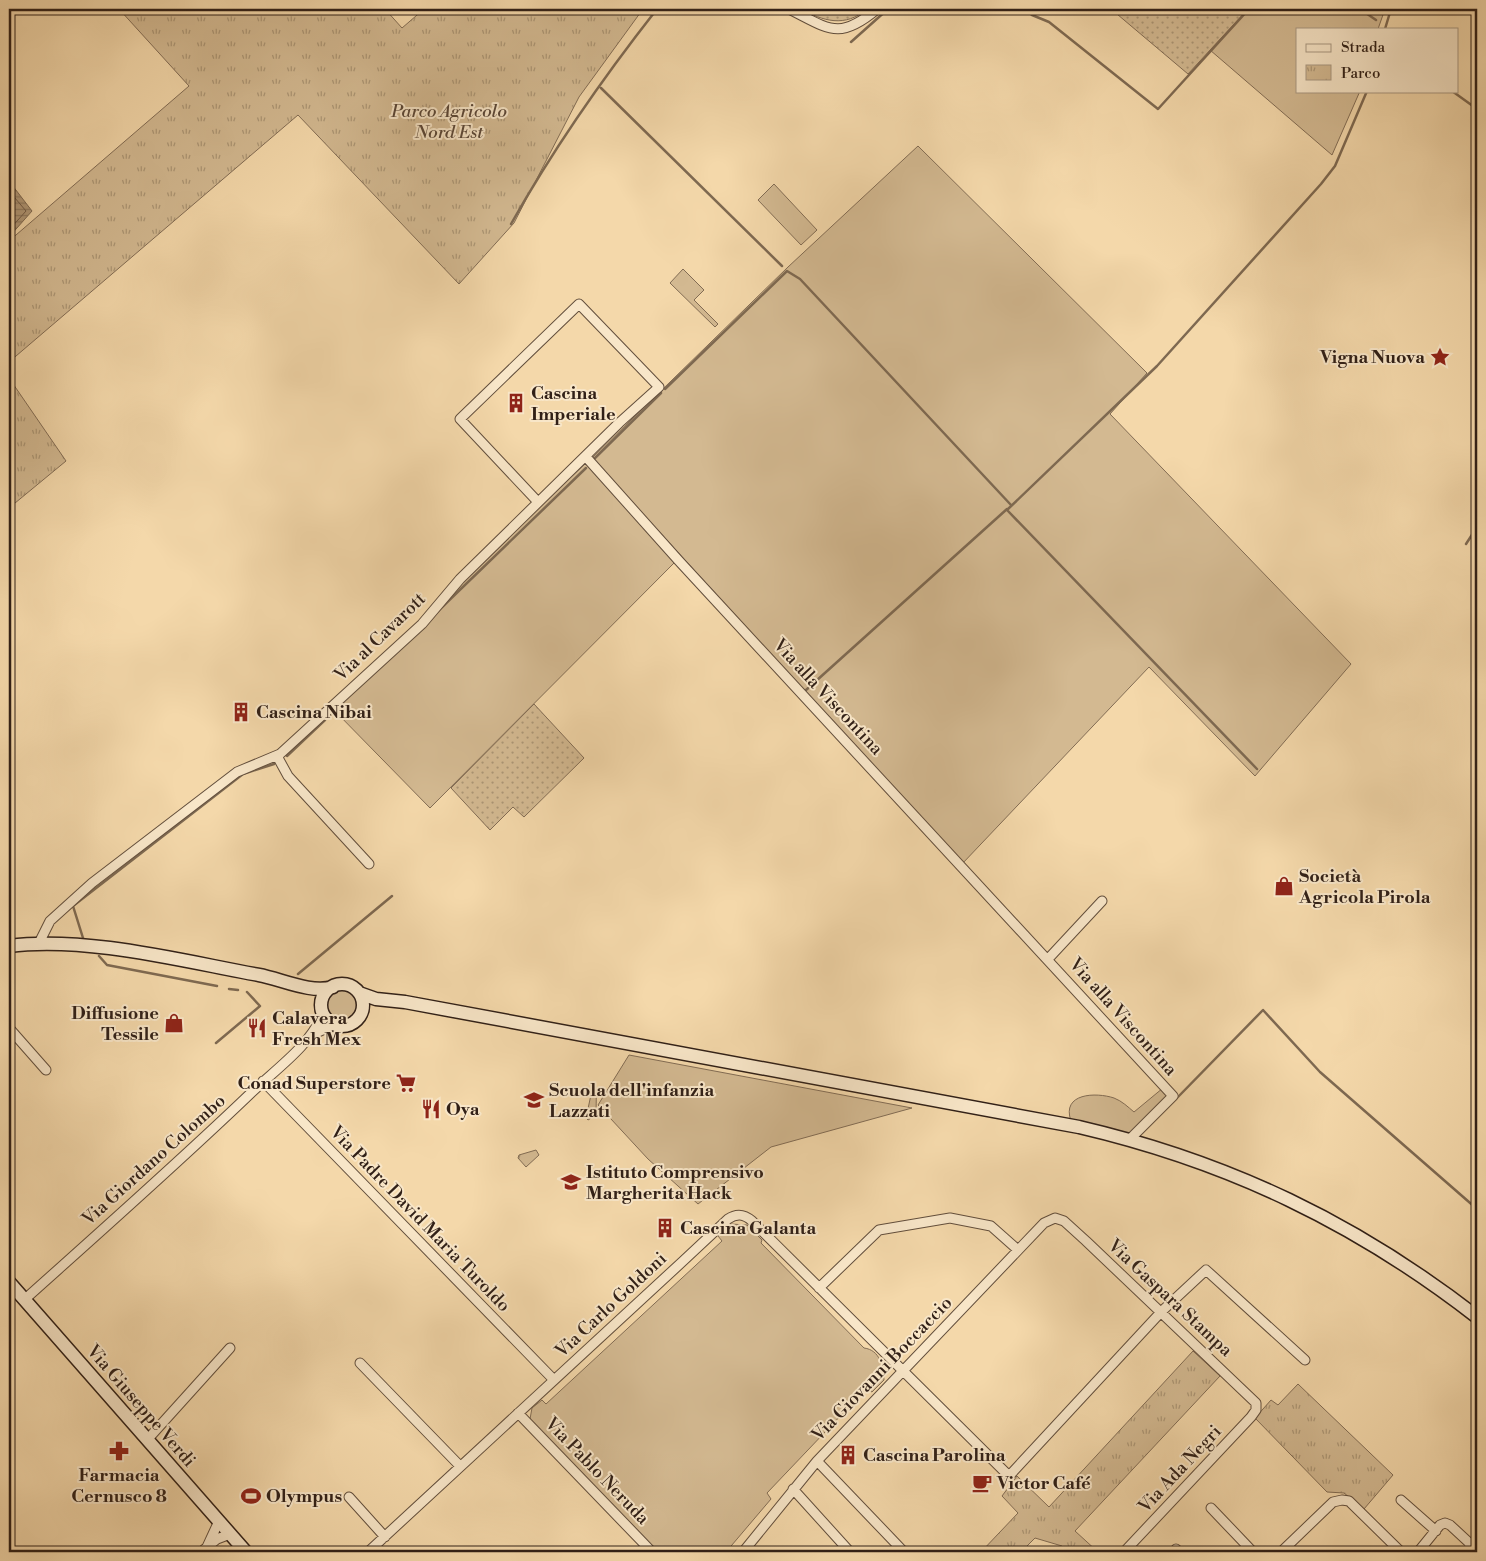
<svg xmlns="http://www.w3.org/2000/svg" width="1486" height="1561" font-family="'Libre Bodoni',serif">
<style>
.grass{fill:#d3b991;stroke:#826c54}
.park{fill:url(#park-tufts);stroke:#826c54}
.garden{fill:url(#garden-dots);stroke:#826c54}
.water{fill:url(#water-rules);stroke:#7e6951}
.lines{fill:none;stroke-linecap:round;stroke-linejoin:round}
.shore{stroke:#725c48;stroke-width:1}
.stream{stroke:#7e6951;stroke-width:2.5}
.street-casing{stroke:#624e3c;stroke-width:11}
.secondary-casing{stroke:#312017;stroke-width:15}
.street{stroke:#f8e6c8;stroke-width:9}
.secondary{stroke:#f8e6c8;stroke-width:12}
.labels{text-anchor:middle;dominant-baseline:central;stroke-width:4;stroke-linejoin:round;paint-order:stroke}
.park-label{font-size:18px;font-style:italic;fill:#5a4636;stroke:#f8e6c8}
.poi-label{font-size:18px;font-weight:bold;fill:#312017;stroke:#f8e6c8;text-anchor:start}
.street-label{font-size:18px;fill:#312017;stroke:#f8e6c8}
</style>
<defs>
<pattern id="park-tufts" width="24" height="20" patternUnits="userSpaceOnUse" patternTransform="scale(1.25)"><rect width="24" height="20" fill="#d3b991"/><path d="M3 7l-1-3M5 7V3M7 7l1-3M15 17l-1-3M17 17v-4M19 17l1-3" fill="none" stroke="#ac9675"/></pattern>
<pattern id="garden-dots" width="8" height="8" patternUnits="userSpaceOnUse" patternTransform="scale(1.25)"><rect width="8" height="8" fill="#d3b991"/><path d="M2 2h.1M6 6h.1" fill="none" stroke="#ac9675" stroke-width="1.8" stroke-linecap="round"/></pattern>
<pattern id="water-rules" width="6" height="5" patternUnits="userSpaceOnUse" patternTransform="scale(1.25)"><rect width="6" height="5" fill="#b29978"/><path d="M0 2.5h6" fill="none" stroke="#917c61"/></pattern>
</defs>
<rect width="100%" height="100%" fill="#f4d8aa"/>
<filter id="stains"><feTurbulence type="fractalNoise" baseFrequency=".004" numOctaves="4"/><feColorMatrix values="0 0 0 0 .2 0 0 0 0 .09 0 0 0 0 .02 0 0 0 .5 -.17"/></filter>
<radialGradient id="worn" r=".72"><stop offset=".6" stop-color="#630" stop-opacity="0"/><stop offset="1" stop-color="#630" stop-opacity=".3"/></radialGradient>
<!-- grass -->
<path class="grass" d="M1241,9H1385L1378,29H1297V91H1360L1332,155L1210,50L1245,13Z
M918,146L1147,373L1110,414L1351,664L1255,776L1149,667L962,864L592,458L788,267Z
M774,184L817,230L801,245L758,200Z
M683,269L704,290L694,300L718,324L715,327L670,283Z
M586,463L675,562L430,808L331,707L485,557Z
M327 1005a15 15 0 1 1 30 0a15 15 0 1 1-30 0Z
M629,1055L912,1108L771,1147L698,1204L648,1159L598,1105Z
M1163,1088L1171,1097L1130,1134L1071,1121C1061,1093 1096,1092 1114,1098C1122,1101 1128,1107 1134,1112Z
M731,1224L747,1225L762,1240L761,1243L864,1348C880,1350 883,1366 884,1380L872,1392L866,1389L767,1493L771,1499L726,1552H657L530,1419L532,1408L542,1400L546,1404L722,1241L718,1236Z"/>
<!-- park -->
<path class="park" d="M119,9H385L402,28L424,9H643L579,97L514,223L459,284L298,115L9,362V241L189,86Z
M9,378L66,461L9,508Z
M595,1087C597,1090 596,1108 596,1112H593V1117L588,1120L586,1118L592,1090Z
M536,1150L539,1155L526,1167L518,1158L519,1155Z
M1193,1351L1220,1376L1075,1531L1098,1552H1068L1062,1546L1035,1538L1021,1552H981L1018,1513L1002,1496L1017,1476L1049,1507Z
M1298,1384L1393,1475L1364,1509L1344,1493L1327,1492L1255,1418L1271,1400L1278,1405Z"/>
<!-- garden -->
<path class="garden" d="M801,9H867C845,28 823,21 801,9Z
M1111,9H1241L1245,12L1188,74Z
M534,704L584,758L524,817L513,807L490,830L451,788Z"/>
<!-- water -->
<path class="water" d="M9,181L32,211L9,237Z"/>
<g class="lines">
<!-- shore -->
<path class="shore" d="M9,191L26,211L9,230"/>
<!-- stream -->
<path class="stream" d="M1025,9L1032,15L1049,22L1158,109L1249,9
M1360,9L1376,20
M1385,29L1391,9
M851,42L888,9
M601,88L782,266
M1452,91L1477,109
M511,224C555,146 602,79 657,9
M665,389L787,271L800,279L1011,505
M595,458L661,393
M1466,544L1477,527
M438,611L586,468
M806,690L1007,509
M330,715L344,701
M287,756L325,720
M1257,769L1007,510L1157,366L1321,184L1335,166L1367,91
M83,938L73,906L243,774L274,764
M99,956L107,965L217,986
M298,974L392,896
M229,989L238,990
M216,1043L260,1006L247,992
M1176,1099L1263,1010L1320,1072L1477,1209"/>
<defs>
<path id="street" d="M789,9C829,29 839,41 877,9
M586,457L679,561L1173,1096L1129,1140
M277,756L288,776L369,864
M39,943L50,921L92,883L237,772L280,754L422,624L460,579L619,423L659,387L579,304L460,419L538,502
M1048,959L1102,901
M9,1028L46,1070
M312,1035L335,1024
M263,1081L554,1380
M819,1288L879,1230L950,1218L991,1226L1018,1250
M24,1300C101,1231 178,1163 252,1092C276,1069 311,1045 323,1013
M360,1363L460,1466
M518,1413L652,1552
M147,1440L230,1348
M817,1461L904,1552
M793,1489L850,1552
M349,1497L385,1537
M1401,1500L1436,1531
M1211,1508L1253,1552
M207,1547L219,1521
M1176,1549L1179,1552
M201,1552L217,1539L230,1534
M368,1552L682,1262L728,1219C737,1213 744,1214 752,1221L1009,1476L1162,1311L1206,1270L1305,1360
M743,1552L817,1461L1044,1223L1055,1218L1064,1221L1086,1241L1256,1403V1410L1251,1417L1124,1552
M1281,1552L1333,1502L1342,1500L1349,1501L1401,1552
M1418,1552L1440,1525L1445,1523L1450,1525L1477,1550
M1461,1552L1474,1547"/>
<path id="secondary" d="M9,946C86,936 182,961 259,975C281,979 311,994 333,987
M321 1005a21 21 0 1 1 42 0a21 21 0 1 1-42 0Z
M359,993L376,999L405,1002L1079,1127C1229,1162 1356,1223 1477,1317
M9,1282L246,1552"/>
</defs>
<!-- street casing -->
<use href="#street" class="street-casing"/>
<!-- secondary casing -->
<use href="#secondary" class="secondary-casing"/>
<!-- street -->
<use href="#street" class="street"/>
<!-- secondary -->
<use href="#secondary" class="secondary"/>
</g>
<!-- icons -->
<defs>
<symbol id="sight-bare" viewBox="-9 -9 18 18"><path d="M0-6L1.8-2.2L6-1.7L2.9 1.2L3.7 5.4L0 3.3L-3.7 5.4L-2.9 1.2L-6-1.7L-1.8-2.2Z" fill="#8f2418" stroke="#f8e6c8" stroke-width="2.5" paint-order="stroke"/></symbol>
<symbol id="building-bare" viewBox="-9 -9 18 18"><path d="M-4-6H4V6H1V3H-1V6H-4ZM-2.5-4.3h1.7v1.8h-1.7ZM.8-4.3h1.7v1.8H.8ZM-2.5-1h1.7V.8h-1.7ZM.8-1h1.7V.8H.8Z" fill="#8f2418" stroke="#f8e6c8" stroke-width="2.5" paint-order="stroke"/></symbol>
<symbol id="shop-bare" viewBox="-9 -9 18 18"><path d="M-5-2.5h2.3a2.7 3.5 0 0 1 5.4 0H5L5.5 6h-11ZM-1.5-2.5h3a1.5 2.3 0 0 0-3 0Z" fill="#8f2418" stroke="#f8e6c8" stroke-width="2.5" paint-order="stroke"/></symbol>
<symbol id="restaurant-bare" viewBox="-9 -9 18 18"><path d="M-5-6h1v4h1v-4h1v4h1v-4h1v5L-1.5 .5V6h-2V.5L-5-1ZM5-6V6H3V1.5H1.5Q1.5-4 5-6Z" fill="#8f2418" stroke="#f8e6c8" stroke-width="2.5" paint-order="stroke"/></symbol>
<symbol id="supermarket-bare" viewBox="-9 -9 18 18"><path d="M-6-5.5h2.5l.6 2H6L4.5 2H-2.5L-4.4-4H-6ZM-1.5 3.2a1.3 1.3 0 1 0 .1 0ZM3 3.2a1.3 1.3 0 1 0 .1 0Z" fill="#8f2418" stroke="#f8e6c8" stroke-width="2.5" paint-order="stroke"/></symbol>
<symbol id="school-bare" viewBox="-9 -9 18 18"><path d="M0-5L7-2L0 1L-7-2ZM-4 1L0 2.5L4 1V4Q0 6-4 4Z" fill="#8f2418" stroke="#f8e6c8" stroke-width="2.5" paint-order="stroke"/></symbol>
<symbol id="pharmacy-bare" viewBox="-9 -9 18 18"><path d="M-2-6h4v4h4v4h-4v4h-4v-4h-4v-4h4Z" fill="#8f2418" stroke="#f8e6c8" stroke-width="2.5" paint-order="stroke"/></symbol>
<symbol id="cafe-bare" viewBox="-9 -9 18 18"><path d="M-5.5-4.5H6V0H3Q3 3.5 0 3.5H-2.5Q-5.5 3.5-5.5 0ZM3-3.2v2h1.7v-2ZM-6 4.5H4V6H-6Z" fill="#8f2418" stroke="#f8e6c8" stroke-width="2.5" paint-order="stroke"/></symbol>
<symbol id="stadium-bare" viewBox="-9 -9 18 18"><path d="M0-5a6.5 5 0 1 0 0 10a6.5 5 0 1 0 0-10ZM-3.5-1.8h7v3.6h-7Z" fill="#8f2418" stroke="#f8e6c8" stroke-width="2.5" paint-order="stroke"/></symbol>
</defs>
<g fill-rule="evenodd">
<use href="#sight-bare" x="1426" y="343" width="28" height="28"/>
<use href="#building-bare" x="502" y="389" width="28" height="28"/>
<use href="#building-bare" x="227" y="698" width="28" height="28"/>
<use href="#shop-bare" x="1270" y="872" width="28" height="28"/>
<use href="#shop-bare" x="160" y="1009" width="28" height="28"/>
<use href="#restaurant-bare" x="243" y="1014" width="28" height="28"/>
<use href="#supermarket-bare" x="392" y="1069" width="28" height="28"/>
<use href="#school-bare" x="520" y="1086" width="28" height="28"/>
<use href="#restaurant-bare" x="417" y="1095" width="28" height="28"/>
<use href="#school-bare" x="557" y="1168" width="28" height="28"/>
<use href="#building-bare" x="651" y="1214" width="28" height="28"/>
<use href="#pharmacy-bare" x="105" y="1437" width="28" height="28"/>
<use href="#building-bare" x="834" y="1441" width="28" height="28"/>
<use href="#cafe-bare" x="968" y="1469" width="28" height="28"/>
<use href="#stadium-bare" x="237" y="1482" width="28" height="28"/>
</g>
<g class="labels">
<!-- park labels -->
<g class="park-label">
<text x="449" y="111">Parco Agricolo<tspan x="449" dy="21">Nord Est</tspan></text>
</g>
<!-- poi labels -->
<g class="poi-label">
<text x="1425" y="357" text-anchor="end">Vigna Nuova</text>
<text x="531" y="393">Cascina<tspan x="531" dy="21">Imperiale</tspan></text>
<text x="256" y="712">Cascina Nibai</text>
<text x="1299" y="876">Società<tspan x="1299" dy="21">Agricola Pirola</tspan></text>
<text x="159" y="1013" text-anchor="end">Diffusione<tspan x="159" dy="21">Tessile</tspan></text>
<text x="272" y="1018">Calavera<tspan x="272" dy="21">Fresh Mex</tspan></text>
<text x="391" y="1083" text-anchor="end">Conad Superstore</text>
<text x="549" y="1090">Scuola dell'infanzia<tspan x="549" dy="21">Lazzati</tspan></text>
<text x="446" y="1109">Oya</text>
<text x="586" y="1172">Istituto Comprensivo<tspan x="586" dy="21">Margherita Hack</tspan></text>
<text x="680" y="1228">Cascina Galanta</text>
<text x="863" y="1455">Cascina Parolina</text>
<text x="119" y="1475" text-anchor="middle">Farmacia<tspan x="119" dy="21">Cernusco 8</tspan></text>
<text x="997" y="1483">Victor Café</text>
<text x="266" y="1496">Olympus</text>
</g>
<!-- street labels -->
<g class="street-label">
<text transform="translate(380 637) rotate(-44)">Via al Cavarott</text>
<text transform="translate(828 697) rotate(47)">Via alla Viscontina</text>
<text transform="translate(1123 1017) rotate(48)">Via alla Viscontina</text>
<text transform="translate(154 1160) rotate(-42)">Via Giordano Colombo</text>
<text transform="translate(420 1219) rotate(46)">Via Padre David Maria Turoldo</text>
<text transform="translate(1170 1298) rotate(43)">Via Gaspara Stampa</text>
<text transform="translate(611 1305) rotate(-43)">Via Carlo Goldoni</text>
<text transform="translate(882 1369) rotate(-46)">Via Giovanni Boccaccio</text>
<text transform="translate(141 1406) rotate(49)">Via Giuseppe Verdi</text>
<text transform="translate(1180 1469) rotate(-47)">Via Ada Negri</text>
<text transform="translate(597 1471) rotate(46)">Via Pablo Neruda</text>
</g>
</g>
<!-- margin -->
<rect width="1486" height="1561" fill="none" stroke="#f4d8aa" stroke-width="30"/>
<rect x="10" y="10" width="1466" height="1541" fill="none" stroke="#312017" stroke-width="2.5"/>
<rect x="15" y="15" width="1456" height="1531" fill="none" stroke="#312017"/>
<!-- legend -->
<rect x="1296" y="28" width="162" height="65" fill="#f8e6c8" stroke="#a89781"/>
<rect x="1306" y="44" width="25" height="8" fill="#f8e6c8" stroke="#a89781"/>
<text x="1341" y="52" font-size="15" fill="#312017">Strada</text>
<rect x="1306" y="65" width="25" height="15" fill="url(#park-tufts)" stroke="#a89781"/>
<text x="1341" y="78" font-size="15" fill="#312017">Parco</text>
<rect width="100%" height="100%" filter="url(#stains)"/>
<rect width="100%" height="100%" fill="url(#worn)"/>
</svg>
